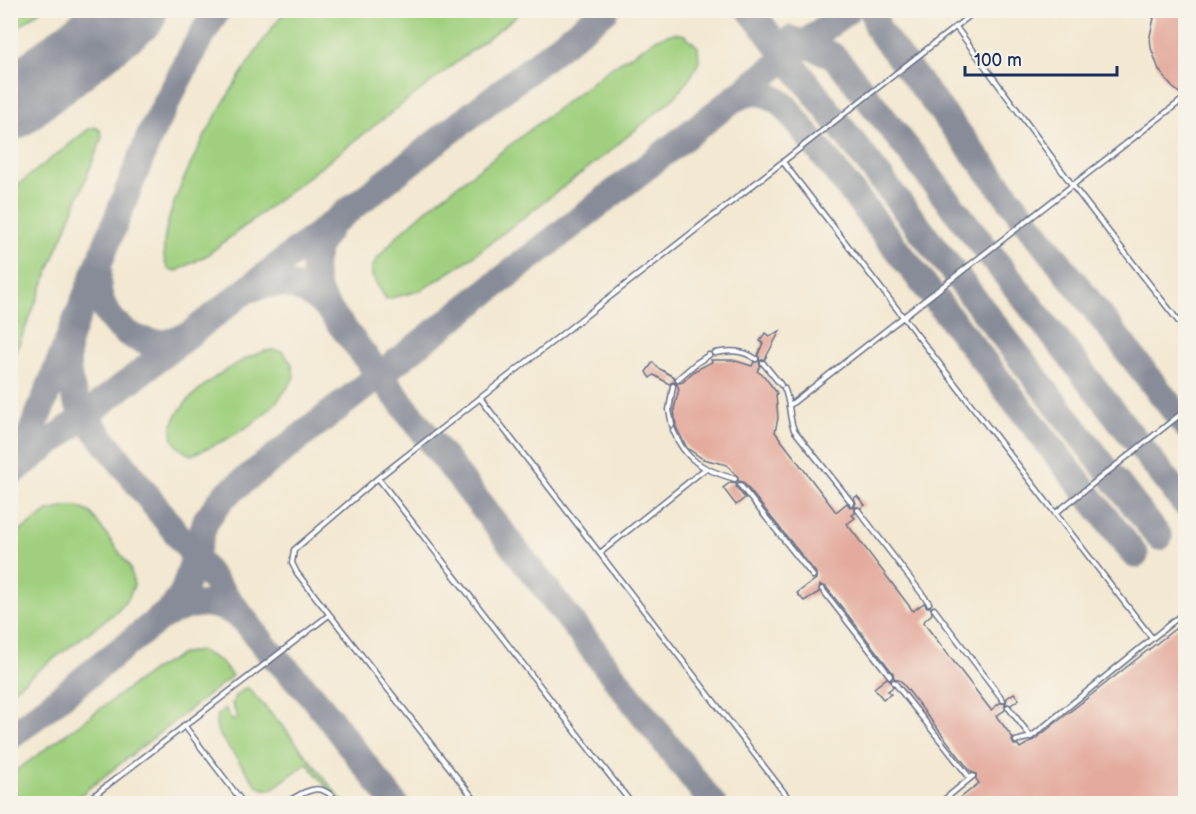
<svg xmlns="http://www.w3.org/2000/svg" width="1196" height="814" font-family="'Balsamiq Sans',sans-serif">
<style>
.green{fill:#a0d07f;stroke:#5e806e;stroke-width:1.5}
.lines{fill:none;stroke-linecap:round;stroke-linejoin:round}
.taxiway{stroke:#878c98;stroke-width:27}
.runway{stroke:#878c98;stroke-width:69}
.building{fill:#e3aa9d}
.service-casing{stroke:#677087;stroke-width:7}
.service{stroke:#fff;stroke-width:4}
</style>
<rect width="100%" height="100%" fill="#f7f3e8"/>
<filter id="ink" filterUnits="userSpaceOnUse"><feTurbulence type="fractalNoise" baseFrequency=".0167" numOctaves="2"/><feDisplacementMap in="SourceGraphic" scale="12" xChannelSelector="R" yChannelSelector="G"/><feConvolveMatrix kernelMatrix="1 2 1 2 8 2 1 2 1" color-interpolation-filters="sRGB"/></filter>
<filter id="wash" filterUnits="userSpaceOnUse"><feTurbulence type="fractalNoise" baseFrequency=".008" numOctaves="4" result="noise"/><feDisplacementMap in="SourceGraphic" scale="24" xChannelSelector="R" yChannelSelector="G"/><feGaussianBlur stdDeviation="1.35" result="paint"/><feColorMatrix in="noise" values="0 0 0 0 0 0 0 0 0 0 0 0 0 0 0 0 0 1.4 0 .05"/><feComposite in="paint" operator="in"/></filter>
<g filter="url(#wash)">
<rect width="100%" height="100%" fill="#f3e8d2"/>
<!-- green -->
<path class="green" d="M11,10H40V11L11,33Z
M285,11H523L207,255L177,271L168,269C141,222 253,50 285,11Z
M674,33L685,35L698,47L699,62L688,81L674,98L605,155L464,263L420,291L386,299L372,276V268L377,259L397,236L432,205L609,69L658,38Z
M95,127L100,130L102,137L97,151L11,364V190L89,129Z
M270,350L282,351L292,364L294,377C272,417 233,439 191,455C128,427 237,355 270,350Z
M67,507H79L91,513L130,567L134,585L129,597L116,612L11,691V538L48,511Z
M201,651L220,661L232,676L70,803H11V776L17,770L153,670L184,653Z
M247,687L285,729L344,803H339L307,763L272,789H264L257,786L218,733L216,724L217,716L225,708L232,721L238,718L232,704L235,696Z"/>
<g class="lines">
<!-- taxiway -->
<path class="taxiway" d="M750,10L1159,537
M873,10L877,27L882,35L1186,426
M791,39L832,55L845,69L1186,505
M737,98C755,88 770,93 785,106L1135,555
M328,230C309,254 310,281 326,306L713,804
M99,269C89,316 141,360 185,336
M251,289C279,279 303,284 325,306
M68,341C66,371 68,388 84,415L268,650L313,697L395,804
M10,466L23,449L33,428L151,133L195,47L217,10
M10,474L606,10
M166,615C190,602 217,599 240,617
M10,737L173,608L184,590L206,520L223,497L848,10"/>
<!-- runway -->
<path class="runway" d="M10,106L133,10"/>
</g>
<g id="blocks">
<!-- building -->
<path class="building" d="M1140,10H1185V93L1182,95L1172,87L1159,70L1151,48L1150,36L1154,18Z
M780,331L765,359L760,361L758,355L763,343L760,341L765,333L770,336Z
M711,360H733L752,366L754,362L759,361L760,366L757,371L764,376L777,393L776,395L778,418L775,432L836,512L847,503L850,507H854L856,503L854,498L857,496L865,505L861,508L855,507V513L852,515L855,518L847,524L913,611L924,603L927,607H931L932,614L923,622L991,710L1000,703H1006L1007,698L1014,693L1019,699L1011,705L1005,704V710L996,716L1013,738L1012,741L1014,745H1018L1020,748L1034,740L1185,621V804H953L979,783L976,779V774L971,772L901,681L894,678L893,673L826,587L820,585L819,592L804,601L797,593L816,579V573L743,482L738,481V477L727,465L703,459L687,448L676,427L674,409L679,389L677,384L673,382L669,384L654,375L650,378L646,372L653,362L658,368L674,377L675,381L678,383L683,382L694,371L712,362Z
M731,482L737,483L736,487L745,498L736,505L723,488Z
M887,678L890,680L893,687L888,691L891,694L883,699L874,688Z"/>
</g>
</g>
<g filter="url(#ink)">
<use href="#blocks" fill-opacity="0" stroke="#677087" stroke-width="1.5"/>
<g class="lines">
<defs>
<path id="service" d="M956,27L1073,186L1186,331
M783,162L1152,638
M715,353C730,350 743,350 756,359
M763,363L781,385
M678,379L695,364L709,355
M784,388C791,402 788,416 794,430L852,503
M480,398L793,804
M790,405L1186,97
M672,425L669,410L673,386
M673,430C685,461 704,470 735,479
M378,478L632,804
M740,485L813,576
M858,510L929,603
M1057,512L1186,410
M600,553L705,469
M822,589L890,676
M934,609L1003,700
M894,682L970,778
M1008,707L1031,737
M184,725L244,804
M1016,741L1031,737L1186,611
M83,804L329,615
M283,804C306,792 320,778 339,804
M478,804L297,573L292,563L294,550L378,478L977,10
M939,804L973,776"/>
</defs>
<!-- service casing -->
<use href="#service" class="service-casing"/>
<!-- service -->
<use href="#service" class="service"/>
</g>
</g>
<!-- margin -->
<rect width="1196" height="814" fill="none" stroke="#f7f3e8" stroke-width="36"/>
<!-- scale -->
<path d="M965 66v9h152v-9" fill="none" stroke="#1b2f5e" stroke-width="3"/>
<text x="974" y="66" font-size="18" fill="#1b2f5e" stroke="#f7f3e8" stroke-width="4.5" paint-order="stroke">100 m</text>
</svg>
